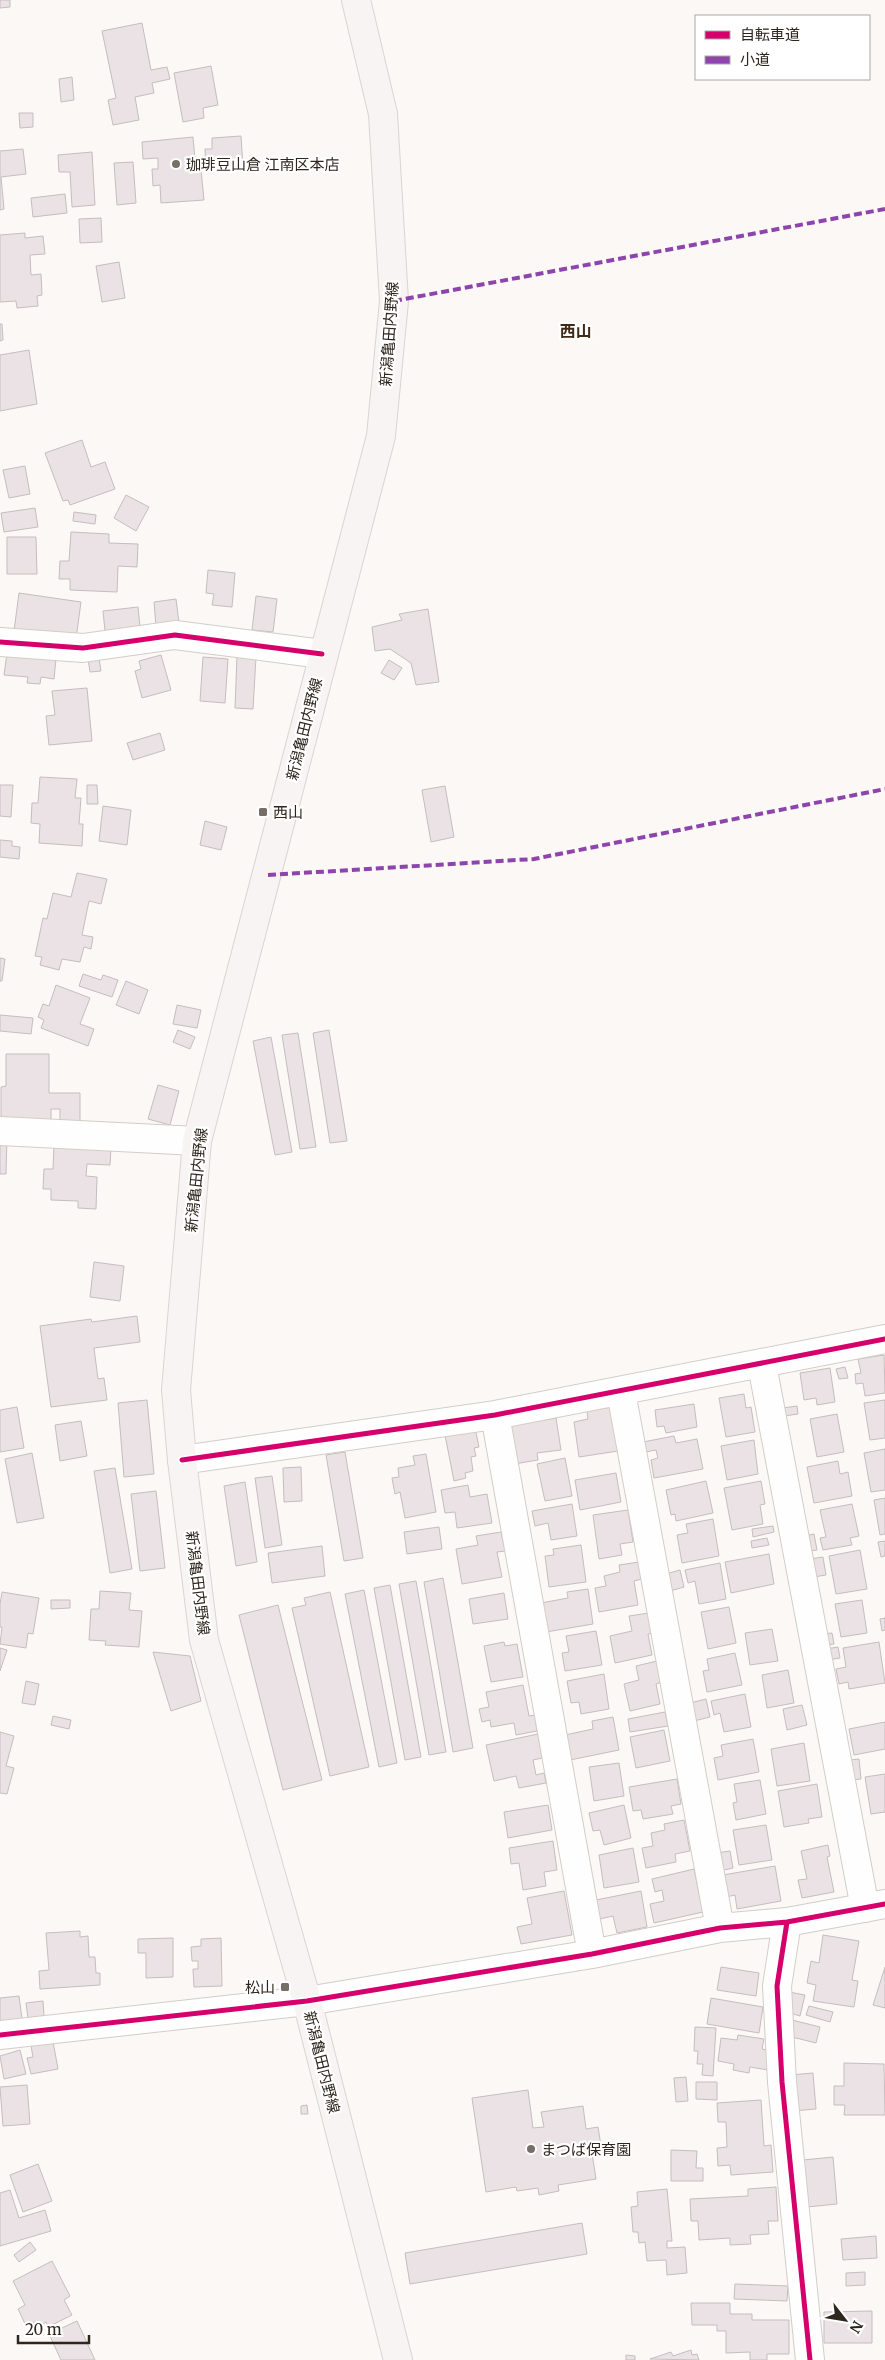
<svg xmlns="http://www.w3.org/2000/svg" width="885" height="2360" font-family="Merriweather,'Noto Sans JP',serif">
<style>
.building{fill:#eae2e5;stroke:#c5bec0}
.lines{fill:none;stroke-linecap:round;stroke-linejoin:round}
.minor-casing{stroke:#d3cdc7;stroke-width:30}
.major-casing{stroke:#d8d5d2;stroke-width:30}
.minor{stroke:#fefefe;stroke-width:28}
.major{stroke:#f8f4f3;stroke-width:28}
.quiet{stroke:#8e44ad;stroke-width:4;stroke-dasharray:8 4;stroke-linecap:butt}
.cycleway-casing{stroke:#fff;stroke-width:8}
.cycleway{stroke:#d6006c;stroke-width:5}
.poi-dot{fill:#766f68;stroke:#fff;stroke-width:2}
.labels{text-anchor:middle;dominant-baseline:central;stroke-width:4.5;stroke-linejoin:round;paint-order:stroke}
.poi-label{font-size:15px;fill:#2e251c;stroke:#fff;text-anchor:start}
.street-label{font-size:15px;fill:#2e251c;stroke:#fff}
.neighbourhood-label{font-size:16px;font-weight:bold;fill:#3f2c18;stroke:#fff}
</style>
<rect width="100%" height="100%" fill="#fbf8f5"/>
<!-- building -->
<path class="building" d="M0,0H10V7L0,8Z
M142,23L151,70L167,67L170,79L152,83L154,93L135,97L139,120L113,125L108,100L116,98L102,31Z
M211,66L218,105L203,108L204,118L183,122L174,73Z
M72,77L74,100L61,102L59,79Z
M19,113H33V127L20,128Z
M241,136L243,167L206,169L205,149H212V138Z
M193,137L196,170H201L204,200L161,203L160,185L153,186L152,169H158V158L143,159L142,142Z
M23,149L26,174L1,177L4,209L0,210V151Z
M92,152L95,205L72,207L70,172H59L58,155Z
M133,162L136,203L117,205L114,163Z
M65,194L67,213L33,217L31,198Z
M101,218L102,242L80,243L79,219Z
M25,233V238L43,236L45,254L30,255L31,275L41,274L42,295L37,296L38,306L17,308L16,301L0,302V235Z
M119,262L125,298L102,302L96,266Z
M0,324H2L3,340L0,341Z
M29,350L37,404L0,411V355Z
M82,440L91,467L105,462L115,489L70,505L68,500L63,501L45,453Z
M25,466L30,494L9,498L3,470Z
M126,495L149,507L136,531L114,518Z
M35,508L38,527L4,532L1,513Z
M74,512L96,515L95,524L73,521Z
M71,532L109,534V543L138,544L137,567L118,566L117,592L70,590V579H59L60,561H69Z
M7,537H36L37,574H7Z
M208,570L235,573L232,607L212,605L214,594L206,593Z
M19,593L81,602L76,639L14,631Z
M256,596L277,599L273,632L252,630Z
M176,599L179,623L156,626L154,602Z
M138,607L140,627L105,631L103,611Z
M428,609L439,682L416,685L411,663L390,649L375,651L372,627L402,620L399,614Z
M7,653L56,659L54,679L41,677L40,684L27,683L28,677L4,675Z
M161,655L171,690L142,698L135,671L141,669L139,661Z
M237,656L256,657L253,709L235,708Z
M203,657L228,659L225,703L200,701Z
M99,658L101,671L90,672L88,659Z
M389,660L402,668L394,680L381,673Z
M87,688L92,741L49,745L46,716L55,715L52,691Z
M160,733L165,750L133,760L127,743Z
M40,777L77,779L75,798H81L79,824H83L82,846L39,843L40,824L31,823L32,803H38Z
M0,785H13L11,817L0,816Z
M87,785H97L98,804H87Z
M445,786L454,837L431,842L422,790Z
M103,806L131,810L127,845L99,841Z
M205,821L227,827L221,850L200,845Z
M0,840L12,841V846L20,847L19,859L0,857Z
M77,873L107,879L101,904L89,901L82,935L93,937L91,949L84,947L80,962L62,959L59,970L40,965L42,957L35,956L43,918L47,919L53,893L71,897Z
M0,958L5,959L2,981H0Z
M83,974L101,980L103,975L118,980L112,997L79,986Z
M126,981L148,990L139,1014L116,1005Z
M56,985L90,998L80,1024L94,1029L88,1046L41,1028L44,1020L38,1017L43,1004L49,1006Z
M177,1005L201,1010L197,1028L173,1024Z
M0,1015L33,1018L31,1034L0,1031Z
M178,1030L195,1037L190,1049L173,1042Z
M329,1030L347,1141L330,1143L313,1033Z
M298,1033L316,1147L300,1149L282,1035Z
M271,1037L292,1152L275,1155L253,1041Z
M6,1054H49V1093H80V1125H60V1109H51V1124H1V1087L6,1086Z
M158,1085L179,1091L170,1125L148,1119Z
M0,1135H7L6,1174H0Z
M54,1146L111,1148L110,1165L87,1164L86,1176L97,1177L96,1209L78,1208V1201L51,1200V1189H43L44,1169H53Z
M94,1262L124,1266L120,1301L90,1297Z
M137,1316L140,1342L94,1348L98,1379L104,1378L107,1400L51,1407L40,1326L91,1319L92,1322Z
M884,1355L885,1393L865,1396L863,1383L856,1384L855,1374L861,1373L858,1359Z
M845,1367L848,1378L839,1379L836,1369Z
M830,1368L835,1402L817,1405L816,1398L804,1400L800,1373Z
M744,1394L746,1408L751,1407L755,1432L726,1437L719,1398Z
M147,1400L154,1474L124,1477L118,1403Z
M885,1400V1438L870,1440L864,1403Z
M694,1404L697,1427L666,1433L664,1426L657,1427L655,1410Z
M797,1406L798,1414L777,1417L776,1409Z
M17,1407L24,1448L0,1452V1410Z
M612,1407L618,1451L579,1457L574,1422L588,1419L587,1411Z
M837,1414L844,1452L817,1457L810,1419Z
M556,1418L561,1450L537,1453L538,1460L514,1464L508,1426Z
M81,1421L87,1456L60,1461L55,1425Z
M475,1428L479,1447L474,1448L476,1456L471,1457L473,1471L465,1473L466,1478L454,1481L445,1435Z
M674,1436L676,1443L697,1439L703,1469L654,1478L651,1460L658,1458L656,1450L645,1452L643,1442Z
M754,1440L758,1474L727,1480L721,1446Z
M885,1449V1490L871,1492L864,1453Z
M345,1452L363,1558L344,1561L326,1455Z
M32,1453L44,1518L17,1523L5,1459Z
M426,1454L436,1512L405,1518L400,1492L395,1494L392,1478L399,1477L398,1468L415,1465L413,1456Z
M565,1458L572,1496L545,1501L537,1464Z
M838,1461L840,1474L848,1472L852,1496L814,1503L807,1467Z
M301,1467L302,1501L284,1502L283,1468Z
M115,1468L132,1569L110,1573L94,1471Z
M616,1473L621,1502L580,1510L575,1480Z
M272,1476L282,1545L265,1548L255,1478Z
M706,1481L713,1513L676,1521L675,1514L671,1515L666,1490Z
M761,1481L765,1504L760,1505L763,1524L732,1530L724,1488Z
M245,1482L257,1562L236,1566L224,1486Z
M468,1485L470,1497L487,1494L492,1523L457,1528L455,1512L445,1513L441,1490Z
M156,1491L165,1568L140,1571L131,1494Z
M885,1498V1534L880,1535L874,1500Z
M572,1504L577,1536L551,1540L548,1523L535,1526L532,1511Z
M852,1504L859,1536L850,1538L852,1545L823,1550L820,1538L826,1537L820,1510Z
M628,1510L633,1542L620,1544L622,1555L599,1559L593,1515Z
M713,1519L719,1556L682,1563L677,1535L688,1533L686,1524Z
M773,1526L774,1532L753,1537L752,1529Z
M439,1527L442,1549L407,1554L404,1532Z
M501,1532L505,1551L497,1552L502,1577L462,1584L456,1549L478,1545L476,1536Z
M814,1534L817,1550L803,1552L800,1537Z
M767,1538L769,1545L752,1548L751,1541Z
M885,1541V1556L881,1557L878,1542Z
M581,1545L586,1582L549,1587L545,1556L554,1555L553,1549Z
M322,1546L325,1576L272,1583L268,1553Z
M860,1550L867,1589L836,1594L829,1556Z
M769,1554L774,1584L731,1593L725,1562Z
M823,1557L826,1575L807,1578L804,1560Z
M639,1562L642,1579L634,1581L638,1605L599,1612L595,1588L606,1586L604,1576L620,1572L619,1565Z
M720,1563L726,1599L699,1604L695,1581L688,1583L685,1570Z
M680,1570L684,1587L670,1591L666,1574Z
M443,1578L473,1748L453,1752L424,1582Z
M416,1581L446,1752L429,1755L399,1584Z
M390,1585L421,1757L405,1760L374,1588Z
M588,1589L593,1624L546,1632L541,1603L568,1598L567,1592Z
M364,1590L397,1763L379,1767L345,1594Z
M100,1591L131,1593L129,1610L142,1611L139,1647L105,1645L106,1641L89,1640L91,1609H99Z
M2,1592L39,1598L33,1634L28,1633L26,1648L0,1644L2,1627H0V1604Z
M330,1592L369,1767L330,1776L292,1608L306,1605L304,1598Z
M504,1593L508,1619L473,1624L469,1599Z
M51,1600H70V1608L51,1609Z
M862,1600L867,1633L841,1637L835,1604Z
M278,1605L322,1780L283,1790L239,1615Z
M729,1607L736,1643L708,1649L701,1612Z
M649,1613L653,1633L648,1634L652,1655L615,1663L610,1636L632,1631L629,1616Z
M885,1618V1630L882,1631L880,1619Z
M772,1629L778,1661L750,1665L745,1633Z
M596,1631L602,1665L565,1671L562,1653L569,1652L566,1636Z
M832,1633L834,1644L818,1646L817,1635Z
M504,1642L505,1646L517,1644L523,1677L491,1682L484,1646Z
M879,1642L885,1683L849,1689L848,1682L839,1684L836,1669L846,1667L843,1648Z
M838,1647L840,1658L822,1661L820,1650Z
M0,1648L7,1650L0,1671Z
M153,1652L190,1656L201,1701L171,1711Z
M735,1653L742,1685L707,1692L703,1671L709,1670L707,1659Z
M657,1661L662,1682L656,1684L660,1704L630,1711L624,1684L639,1680L636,1666Z
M788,1670L794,1703L767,1708L762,1675Z
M604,1674L609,1709L581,1714L579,1702L571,1703L567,1681Z
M26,1681L39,1684L35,1705L22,1703Z
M523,1685L529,1716L535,1715L537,1731L516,1735L514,1723L491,1727L490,1720L482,1722L479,1709L489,1707L486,1692Z
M745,1694L751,1727L724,1732L720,1713L714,1715L711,1701Z
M706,1699L710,1717L694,1721L690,1703Z
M802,1705L807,1725L787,1730L783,1709Z
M665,1712L668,1726L630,1732L628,1719Z
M53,1716L71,1720L69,1729L51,1725Z
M613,1717L619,1750L570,1760L565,1735L593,1729L592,1721Z
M885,1722V1749L854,1755L849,1729Z
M664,1730L670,1761L636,1768L630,1737Z
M0,1732L14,1736L6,1766L14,1768L7,1794L0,1793Z
M538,1734L542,1758L533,1760L536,1775L544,1773L546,1783L519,1788L516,1776L494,1781L486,1745Z
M753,1739L759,1772L718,1780L714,1758L723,1756L721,1745Z
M804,1743L810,1781L777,1786L771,1749Z
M859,1759L861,1779L843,1781L841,1761Z
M619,1763L624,1796L594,1801L589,1767Z
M885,1774V1812L871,1814L865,1777Z
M677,1779L681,1804L671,1806L673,1814L643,1819L641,1810L633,1811L629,1787Z
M760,1780L766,1814L736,1820L733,1803L737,1802L734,1784Z
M817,1784L822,1817L808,1819L809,1823L784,1827L778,1791Z
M548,1805L552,1830L508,1838L504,1812Z
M624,1805L631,1838L604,1845L600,1830L593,1831L589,1813Z
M684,1820L690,1851L675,1854L676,1862L646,1868L642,1848L653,1846L651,1833L665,1830L664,1824Z
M766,1825L772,1860L739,1865L733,1830Z
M553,1841L557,1870L544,1872L546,1886L523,1890L519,1863L511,1864L509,1848Z
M828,1845L830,1856L827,1857L834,1892L802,1898L798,1880L807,1879L801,1851Z
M633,1848L639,1882L604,1888L599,1855Z
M730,1851L733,1868L720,1871L716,1853Z
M775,1866L781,1901L737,1909L735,1895L726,1897L723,1875Z
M694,1869L703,1912L654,1923L650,1904L664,1901L662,1890L655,1892L652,1879Z
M564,1891L572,1935L521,1944L517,1927L532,1924L527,1898Z
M641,1891L647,1927L617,1933L613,1916L595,1920L591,1901Z
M80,1931V1937L88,1936L89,1957H95L96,1973H100V1985L40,1989L39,1971L49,1970L46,1933Z
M823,1935L859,1941L852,1980L858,1981L854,2007L813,2001L816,1985L807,1983L811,1961L819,1963Z
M173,1938V1977L146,1978V1953H138V1939Z
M221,1938L222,1986L194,1987L193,1969H198V1961H192L191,1947L201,1946V1939Z
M721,1967L759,1973L756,1996L717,1990Z
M885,1967V2008L873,2005Z
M789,1992L805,1995L800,2016L784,2011Z
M19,1996L22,2019L0,2021V1998Z
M711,1998L763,2007L759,2033L707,2024Z
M43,2001L44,2016L28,2018L26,2003Z
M809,2006L833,2012L830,2022L806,2015Z
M788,2019L820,2027L816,2043L784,2035Z
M695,2027L716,2028L713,2076L702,2075L703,2064H697L698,2051H694Z
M738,2035L764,2039L762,2049L771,2051L768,2070L750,2067L749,2073L733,2070L734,2064L718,2061L721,2038L737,2040Z
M52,2036L58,2069L31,2074L27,2058L33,2057L30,2040Z
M20,2050L26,2074L4,2079L0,2056Z
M844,2063L884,2064L885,2115H844L845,2105H834V2086H844Z
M813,2073L816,2109L792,2111L790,2075Z
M686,2077L688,2101L676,2102L674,2078Z
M696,2082H717V2100L696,2099Z
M27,2085L30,2124L3,2126L0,2087Z
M528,2090L533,2128L544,2127L541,2112L583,2106L586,2129L598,2127L602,2152L592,2153L596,2179L558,2185L559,2191L539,2195L538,2188L517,2191L516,2187L486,2192L472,2098Z
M761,2100L764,2146L771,2145L773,2172L731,2175L730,2165L718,2166L717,2148L727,2147L726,2122H718L717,2103Z
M307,2105L308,2114H301V2106Z
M671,2150L697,2151L696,2168H703V2181H671Z
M833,2157L837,2204L807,2207L803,2160Z
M38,2164L52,2201L23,2212L10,2175Z
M776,2187L778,2221H768L769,2234L750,2235L751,2244L730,2245V2238L699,2240L698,2221H691L690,2199L748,2196V2189Z
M667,2189L672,2241H667V2248L685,2247L687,2273L667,2275L666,2260L647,2261L645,2242L639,2243L638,2232H633L631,2207L638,2206L637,2192Z
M10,2190L19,2218L45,2210L51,2231L0,2246V2193Z
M582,2223L587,2254L410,2284L405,2253Z
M876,2236L877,2258L843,2260L841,2239Z
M30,2242L36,2250L19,2262L14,2255Z
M52,2261L70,2296L64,2300L72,2315L48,2327L46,2322L37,2327L34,2322L26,2326L18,2309L25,2305L13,2281Z
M865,2272V2285L846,2286V2273Z
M735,2284L788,2286L787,2301L734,2299Z
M691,2303H730V2314H752V2320H789V2354H767V2360H750V2352L726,2353V2331H717V2325H692Z
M872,2311V2343H824V2312Z
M77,2321L95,2360H61L49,2334Z
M691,2350L692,2355L697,2354L699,2360L650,2359L671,2352L673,2356Z
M626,2355L635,2356V2360H626Z"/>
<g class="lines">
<defs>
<path id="minor" d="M0,642L83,648L175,635L322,654
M0,1131L197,1141
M762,1365L865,1908
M621,1392L720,1928
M495,1415L592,1954
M182,1460L495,1415L885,1339
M787,1922L777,1986L782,2082L810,2360
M0,2035L307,2001L592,1954L720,1928L787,1922L885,1904"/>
<path id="major" d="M356,0L383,114L394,301L381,436L197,1141L176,1390L182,1460L204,1640L307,2001L398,2360"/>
</defs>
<!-- minor casing -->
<use href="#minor" class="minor-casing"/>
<!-- major casing -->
<use href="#major" class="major-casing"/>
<!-- minor -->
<use href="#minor" class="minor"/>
<!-- major -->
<use href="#major" class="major"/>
<!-- quiet -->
<path class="quiet" d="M394,301L885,209
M268,875L534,859L885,789"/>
<defs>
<path id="cycleway" d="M0,642L83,648L175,635L322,654
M182,1460L495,1415L885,1339
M787,1922L777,1986L782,2082L810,2360
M0,2035L307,2001L592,1954L720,1928L787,1922L885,1904"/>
</defs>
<!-- cycleway casing -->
<use href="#cycleway" class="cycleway-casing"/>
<!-- cycleway -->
<use href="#cycleway" class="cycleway"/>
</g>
<!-- markers -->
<g class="poi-dot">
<circle cx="176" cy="164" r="5"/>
<rect x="258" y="807" width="10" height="10" rx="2.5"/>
<rect x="280" y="1982" width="10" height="10" rx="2.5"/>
<circle cx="531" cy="2149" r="5"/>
</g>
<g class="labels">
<!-- poi labels -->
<g class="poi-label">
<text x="186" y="164">珈琲豆山倉 江南区本店</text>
<text x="273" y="812">西山</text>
<text x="275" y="1987" text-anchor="end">松山</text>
<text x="541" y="2149">まつば保育園</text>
</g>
<!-- street labels -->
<g class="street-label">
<text transform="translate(389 334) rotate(-86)">新潟亀田内野線</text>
<text transform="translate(304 729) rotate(-76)">新潟亀田内野線</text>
<text transform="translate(196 1180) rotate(-84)">新潟亀田内野線</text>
<text transform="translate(198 1583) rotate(83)">新潟亀田内野線</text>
<text transform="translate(322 2062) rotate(76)">新潟亀田内野線</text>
</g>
<!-- neighbourhood labels -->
<g class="neighbourhood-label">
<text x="576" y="331">西山</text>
</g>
</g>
<!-- legend -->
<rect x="695" y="15" width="175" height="65" fill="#ffffff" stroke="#aba8a4"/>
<rect x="705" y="31" width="25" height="8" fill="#d6006c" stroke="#aba8a4"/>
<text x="740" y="40" font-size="15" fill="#2e251c">自転車道</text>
<rect x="705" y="56" width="25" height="8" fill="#8e44ad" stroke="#aba8a4"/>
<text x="740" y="65" font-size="15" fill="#2e251c">小道</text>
<!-- north arrow -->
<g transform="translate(845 2320) rotate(121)" stroke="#ffffff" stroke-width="4" paint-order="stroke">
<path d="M0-4L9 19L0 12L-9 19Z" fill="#2e251c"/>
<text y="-8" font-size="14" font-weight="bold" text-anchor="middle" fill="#2e251c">N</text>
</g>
<!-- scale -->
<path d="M18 2335v8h71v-8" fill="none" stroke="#2e251c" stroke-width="2.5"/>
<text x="25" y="2335" font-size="15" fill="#2e251c" stroke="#ffffff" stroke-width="4" paint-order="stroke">20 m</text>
</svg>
